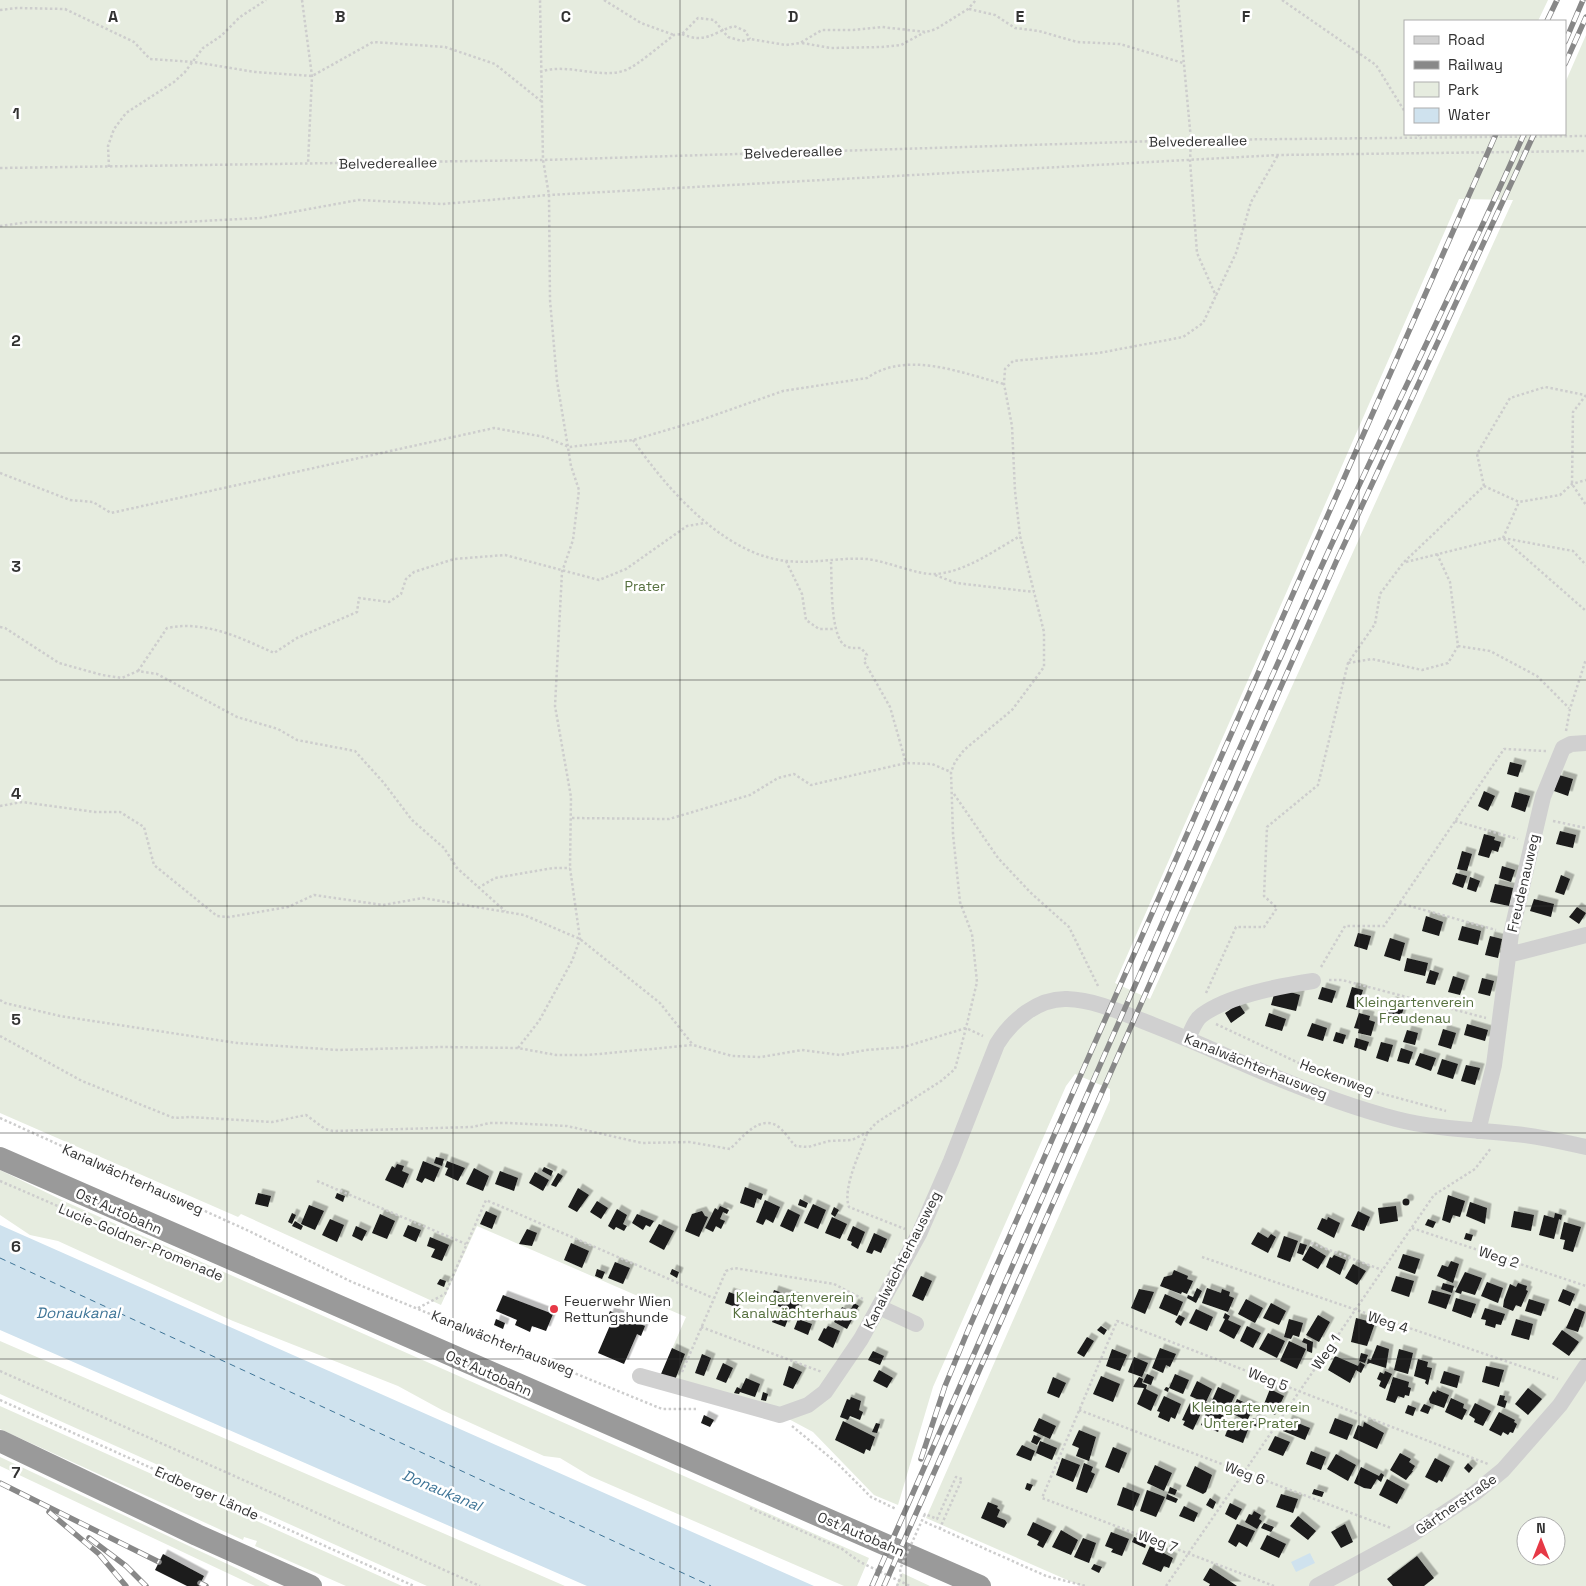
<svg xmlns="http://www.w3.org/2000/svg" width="1586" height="1586" font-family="'Space Grotesk',sans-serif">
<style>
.green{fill:#e6ecdf;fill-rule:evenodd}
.water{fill:#cfe2ee}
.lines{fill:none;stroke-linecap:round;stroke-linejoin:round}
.ferry{stroke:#3f7597;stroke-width:1;stroke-dasharray:6 5;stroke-linecap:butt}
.building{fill:#1a1a1a;filter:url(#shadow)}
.path{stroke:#cdcdcd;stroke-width:2.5;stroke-dasharray:2.5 2.5;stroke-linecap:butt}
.minor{stroke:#d0d0d0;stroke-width:16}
.highway{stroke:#9a9a9a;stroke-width:22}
.rail-casing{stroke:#888;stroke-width:5.5}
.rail{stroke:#fff;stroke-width:4;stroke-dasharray:11;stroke-linecap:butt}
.path-bridge{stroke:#cdcdcd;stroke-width:2.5;stroke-dasharray:2.5 2.5;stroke-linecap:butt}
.grid{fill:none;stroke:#333;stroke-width:1;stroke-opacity:0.55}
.poi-dot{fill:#e63946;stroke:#fff;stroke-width:2}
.labels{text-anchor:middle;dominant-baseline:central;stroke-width:5;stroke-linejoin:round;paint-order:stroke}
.street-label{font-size:14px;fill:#333;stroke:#fff}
.park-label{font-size:14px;fill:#56703f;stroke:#fff}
.poi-label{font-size:14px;fill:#333;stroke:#fff;text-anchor:start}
.water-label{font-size:15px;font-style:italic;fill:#3f7597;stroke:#fff}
.grid-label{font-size:16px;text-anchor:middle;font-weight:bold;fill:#333;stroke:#fff;stroke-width:5;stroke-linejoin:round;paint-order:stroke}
</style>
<defs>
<filter id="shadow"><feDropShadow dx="4.5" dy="-4.5" stdDeviation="0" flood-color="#0004"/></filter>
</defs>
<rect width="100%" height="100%" fill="#fff"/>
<!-- green -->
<path class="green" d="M0,0H1548L1538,21H1405V134H1565V83L1586,35V1586H1081L926,1518L1110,1100V1089L1075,1074L1066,1086L933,1387L898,1505L874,1495L813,1432L770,1409L661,1374L686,1317L477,1226L441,1305L241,1214L238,1217L0,1113ZM1459,199L1513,200L1150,999L1115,983ZM1526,1526H1556V1556H1526Z
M0,1170L66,1202L869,1558L857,1586H844L590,1476L560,1458L544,1456L442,1410L398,1386L233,1321L58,1241L30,1235L0,1215Z
M0,1341L565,1586H427L0,1394Z
M0,1406L402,1586H346L255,1546L257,1541L244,1537L243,1540L0,1429Z
M0,1457L238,1569L270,1586H255L0,1466Z
M902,1573L930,1586H896Z"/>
<!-- water -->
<path class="water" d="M0,1225L814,1586H587L0,1330Z
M1310,1553L1315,1563L1296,1572L1291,1562Z"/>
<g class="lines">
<!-- ferry -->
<path class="ferry" d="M0,1258L711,1586"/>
</g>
<!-- building -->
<path class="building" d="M1510,762L1522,765L1518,777L1507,774Z
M1559,775L1573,779L1568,796L1554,791Z
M1484,791L1495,796L1488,811L1478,806Z
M1515,792L1530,796L1525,812L1511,807Z
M1560,831L1576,835L1573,848L1556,844Z
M1484,834L1495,837L1494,840L1501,842L1498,852L1492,850L1489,858L1478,855Z
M1462,851L1472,854L1467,871L1457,869Z
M1502,866L1515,870L1511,882L1499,878Z
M1456,873L1467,876L1463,888L1452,884Z
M1561,875L1570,879L1564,895L1555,892Z
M1470,877L1480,881L1476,892L1467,889Z
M1495,884L1513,888L1509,906L1490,902Z
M1534,899L1554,904L1551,917L1530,911Z
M1577,907L1586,913L1579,924L1569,917Z
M1426,916L1443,922L1439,936L1422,931Z
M1462,926L1481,931L1478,945L1458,940Z
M1358,933L1371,936L1367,950L1354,946Z
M1490,936L1502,939L1498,958L1485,955Z
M1390,938L1405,943L1400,961L1384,956Z
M1407,958L1428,963L1425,976L1404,971Z
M1430,970L1439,973L1435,985L1426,983Z
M1453,976L1465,980L1460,995L1448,992Z
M1482,978L1494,981L1490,996L1478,993Z
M1322,987L1336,991L1332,1003L1318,999Z
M1352,987L1363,990L1357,1010L1346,1007Z
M1284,990L1300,995L1296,1011L1271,1005L1275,991Z
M1391,1001L1405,1005L1399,1022L1385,1017Z
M1239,1004L1245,1013L1231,1023L1225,1013Z
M1269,1013L1286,1019L1282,1031L1265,1026Z
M1359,1013L1370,1016L1369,1020L1375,1022L1371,1036L1358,1033L1359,1029L1354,1028Z
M1312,1023L1327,1028L1323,1041L1307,1036Z
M1467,1024L1488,1030L1485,1041L1464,1035Z
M1443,1029L1456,1033L1451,1049L1438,1045Z
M1407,1030L1418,1033L1415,1045L1403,1042Z
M1336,1032L1346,1035L1343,1044L1333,1041Z
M1356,1038L1369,1042L1366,1051L1354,1047Z
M1381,1042L1393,1045L1388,1062L1376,1058Z
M1401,1048L1413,1052L1409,1064L1397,1061Z
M1420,1053L1436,1058L1431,1071L1415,1065Z
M1442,1059L1458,1064L1453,1079L1437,1074Z
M1466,1065L1480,1068L1475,1085L1461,1081Z
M436,1157L444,1159L442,1166L434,1163Z
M423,1161L440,1168L434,1182L425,1178L422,1183L416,1180Z
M447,1161L465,1168L458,1181L445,1175L448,1168L445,1167Z
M397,1164L404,1166L402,1171L409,1174L403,1188L385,1180L392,1166L395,1168Z
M544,1167L553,1171L551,1176L542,1171Z
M474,1168L489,1176L483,1191L466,1184Z
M500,1171L518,1178L514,1191L495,1184Z
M535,1172L549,1180L543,1191L529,1183Z
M558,1173L563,1176L556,1187L551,1185Z
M745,1187L763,1194L761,1200L757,1198L754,1208L740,1203Z
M578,1188L589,1195L577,1212L568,1207Z
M258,1193L271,1196L268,1207L255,1204Z
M337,1193L345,1196L343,1202L335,1198Z
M1448,1195L1465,1201L1460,1217L1453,1215L1450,1223L1442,1220Z
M1402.5 1202a3.5 3.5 0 1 1 7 0a3.5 3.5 0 1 1-7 0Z
M800,1199L808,1203L806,1208L798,1205Z
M765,1200L780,1207L773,1223L766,1219L763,1225L756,1222Z
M597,1201L608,1208L601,1219L590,1212Z
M1470,1202L1487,1208L1485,1224L1466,1216Z
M813,1204L826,1210L818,1229L804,1223Z
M309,1205L324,1211L315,1230L301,1224Z
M720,1206L729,1210L727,1214L723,1212L720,1219L725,1221L721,1229L716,1226L713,1232L705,1228L715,1208L718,1210Z
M1396,1206L1398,1221L1380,1224L1378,1208Z
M834,1207L839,1210L835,1217L831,1214Z
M617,1209L627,1215L623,1224L627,1226L624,1231L616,1227L614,1230L608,1226Z
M788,1209L800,1215L793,1232L780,1226Z
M486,1211L497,1216L492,1229L480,1224Z
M702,1211L705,1216L708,1217L699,1237L685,1231L692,1214Z
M1358,1211L1370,1217L1364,1231L1351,1226Z
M1514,1211L1534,1215L1531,1231L1511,1227Z
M292,1213L296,1215L292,1224L288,1222Z
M1555,1213L1562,1215L1561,1220L1559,1219L1554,1239L1539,1235L1544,1215L1554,1218Z
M380,1214L395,1221L387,1239L372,1233Z
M637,1214L654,1221L650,1227L646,1225L643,1230L632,1223Z
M832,1217L847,1224L840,1239L825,1233Z
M1328,1217L1340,1223L1334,1238L1317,1229L1322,1218L1327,1220Z
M330,1219L344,1225L337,1242L322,1235Z
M1428,1219L1436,1222L1433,1228L1425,1225Z
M295,1221L303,1226L301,1230L292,1226Z
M1564,1222L1581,1227L1573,1252L1563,1249L1565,1240L1560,1239Z
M659,1224L674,1231L664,1250L649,1242Z
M408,1225L421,1230L416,1242L403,1236Z
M356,1226L367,1231L362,1241L352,1236Z
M853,1226L865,1232L858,1249L851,1245L852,1242L847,1240Z
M527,1229L537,1233L532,1246L519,1244Z
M1258,1232L1268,1238L1271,1234L1276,1237L1268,1253L1251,1244Z
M874,1233L887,1239L881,1253L874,1250L872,1254L866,1252Z
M1466,1233L1473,1235L1471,1241L1464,1239Z
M1284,1236L1298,1241L1290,1262L1277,1257Z
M430,1237L449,1245L442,1261L431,1257L435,1249L427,1246Z
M571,1243L589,1251L582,1268L564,1260Z
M1300,1243L1307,1245L1303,1255L1297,1253Z
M1310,1246L1326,1256L1318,1269L1302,1260Z
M1403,1254L1420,1259L1415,1274L1398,1268Z
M1334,1255L1346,1260L1340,1275L1326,1267L1330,1257L1332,1258Z
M1451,1261L1459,1264L1453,1283L1437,1276L1442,1265L1448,1267Z
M615,1262L630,1268L623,1284L608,1278Z
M1353,1264L1366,1271L1357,1285L1345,1278Z
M597,1269L605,1272L602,1279L595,1276Z
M672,1269L679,1272L677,1278L670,1274Z
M1174,1270L1188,1276L1187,1279L1193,1281L1187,1294L1182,1292L1181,1294L1160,1286L1164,1277L1172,1275Z
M1465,1272L1482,1278L1475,1295L1462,1291L1461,1294L1455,1292Z
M921,1276L932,1281L923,1301L912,1296Z
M1396,1276L1414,1281L1409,1297L1391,1291Z
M440,1279L446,1281L444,1287L437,1284Z
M1487,1282L1503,1288L1498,1303L1481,1296Z
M1443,1283L1454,1286L1452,1293L1441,1289Z
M1518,1283L1527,1286L1526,1290L1528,1291L1521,1307L1516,1305L1513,1311L1503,1307L1504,1300L1510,1284L1516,1287Z
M1197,1288L1202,1291L1196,1303L1187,1298L1188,1295L1193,1297Z
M1207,1288L1221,1293L1222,1289L1230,1292L1229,1296L1234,1298L1228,1312L1202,1303Z
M1139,1289L1154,1292L1145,1314L1131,1308Z
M1563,1289L1575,1294L1570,1306L1558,1301Z
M774,1290L800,1299L797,1313L764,1301L766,1297L771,1299Z
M1432,1290L1451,1295L1446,1309L1428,1303Z
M729,1292L742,1297L738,1308L725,1303Z
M1165,1294L1183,1302L1177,1316L1159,1308Z
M503,1295L553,1314L546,1331L532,1326L530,1332L515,1325L517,1320L496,1311Z
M1456,1298L1476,1304L1471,1318L1452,1311Z
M1246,1299L1263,1308L1255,1323L1238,1314Z
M1529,1299L1545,1304L1541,1316L1525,1311Z
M854,1303L859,1306L855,1312L851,1309Z
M1271,1303L1286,1311L1279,1325L1263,1318Z
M842,1307L855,1314L847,1329L834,1322Z
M1485,1308L1505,1314L1501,1325L1496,1324L1495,1328L1485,1325L1486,1320L1481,1319Z
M1575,1308L1585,1312L1578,1332L1566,1328Z
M777,1309L790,1314L785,1327L772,1322Z
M1196,1309L1213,1317L1207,1331L1189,1323Z
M610,1311L645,1326L641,1336L637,1334L624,1364L598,1353L611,1323L606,1321Z
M1225,1313L1230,1316L1228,1320L1241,1326L1234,1339L1219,1331L1225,1319L1223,1318Z
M1179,1315L1185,1318L1181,1326L1175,1322Z
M1318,1315L1330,1322L1319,1342L1306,1335Z
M1356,1318L1375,1323L1367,1346L1351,1342Z
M496,1319L505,1323L503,1329L494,1325Z
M798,1319L812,1324L808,1335L794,1329Z
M1289,1319L1303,1323L1299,1337L1293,1335L1291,1339L1284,1337Z
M1516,1319L1533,1324L1529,1340L1511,1335Z
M828,1326L840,1331L833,1348L818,1340L824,1328L826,1329Z
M1101,1326L1107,1330L1104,1335L1097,1330Z
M1247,1326L1261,1333L1253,1348L1240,1341Z
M1562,1330L1579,1342L1569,1356L1552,1344Z
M1268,1333L1285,1341L1277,1358L1259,1349Z
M1087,1337L1094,1341L1084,1357L1077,1353Z
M1304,1338L1313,1342L1312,1353L1307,1351V1344L1302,1342Z
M1289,1341L1306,1349L1297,1369L1280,1361Z
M1377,1345L1389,1349L1386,1368L1370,1363L1367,1364L1368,1359L1371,1360Z
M672,1348L685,1354L675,1380L661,1374Z
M1160,1348L1176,1354L1170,1367L1166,1365L1163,1373L1152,1368Z
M1112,1349L1127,1355L1120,1371L1106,1366Z
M1399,1349L1413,1353L1408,1374L1394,1370Z
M873,1351L884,1356L880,1365L868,1360Z
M1361,1353L1368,1355L1365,1363L1359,1361Z
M702,1354L711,1358L704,1376L695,1373Z
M1335,1356L1358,1366L1360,1362L1365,1365L1361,1373L1356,1370L1350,1383L1328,1370Z
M1134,1357L1148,1363L1142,1377L1128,1372Z
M1418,1359L1428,1362L1427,1367L1432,1368L1428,1385L1425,1383L1426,1380L1414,1376Z
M723,1363L733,1368L726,1383L716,1379Z
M789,1366L802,1372L793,1389L783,1385Z
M1486,1366L1504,1370L1499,1387L1482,1382Z
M879,1370L893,1378L887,1388L873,1381Z
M1385,1371L1392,1374L1385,1389L1379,1386L1381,1381L1377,1379L1380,1372L1384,1374Z
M1444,1371L1460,1376L1457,1388L1440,1383Z
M1147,1374L1154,1377L1151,1385L1143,1382Z
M1175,1374L1189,1380L1183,1394L1169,1388L1168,1392L1164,1390L1166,1387L1169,1388Z
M1101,1376L1120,1384L1113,1402L1093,1394Z
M1053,1377L1066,1383L1059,1398L1047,1393Z
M1139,1377L1143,1379L1142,1383L1147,1385L1146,1389L1158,1395L1151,1411L1137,1404L1144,1388L1133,1387Z
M1393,1377L1409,1382L1408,1387L1411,1388L1409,1396L1405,1395L1404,1398L1398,1396L1395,1403L1386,1400Z
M746,1378L760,1384L755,1397L740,1392L739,1394L734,1393L737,1387L741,1389Z
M1197,1381L1212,1389L1206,1402L1208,1403L1206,1408L1197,1404L1199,1400L1190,1396Z
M1218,1387L1235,1395L1227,1412L1210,1405Z
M1528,1388L1542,1399L1528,1415L1515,1404Z
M1270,1389L1284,1396L1275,1415L1262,1409Z
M1437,1390L1449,1395L1444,1408L1430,1403L1429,1399L1433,1391L1436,1393Z
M763,1392L768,1394L766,1401L761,1400Z
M1500,1395L1505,1396L1504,1400L1507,1401L1505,1408L1497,1405Z
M1164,1396L1181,1404L1175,1419L1171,1417L1169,1422L1158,1417L1160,1412L1157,1411Z
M851,1397L861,1401L859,1410L863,1412L860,1420L850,1416L848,1420L840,1417L847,1399L850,1400Z
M1451,1398L1464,1404L1463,1408L1467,1410L1462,1420L1445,1412Z
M1237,1399L1254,1407L1247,1421L1231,1413Z
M1190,1403L1203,1409L1193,1430L1183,1425L1185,1421L1182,1420Z
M1475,1403L1491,1411L1483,1426L1474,1422L1475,1419L1469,1415Z
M1424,1404L1431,1407L1428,1414L1420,1411Z
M1408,1405L1416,1408L1413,1416L1405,1413Z
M1208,1409L1225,1416L1218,1432L1201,1425Z
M1499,1412L1515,1420L1514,1422L1517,1424L1513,1433L1510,1432L1508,1435L1503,1432L1501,1436L1489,1430Z
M704,1415L714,1420L710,1427L701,1423Z
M1039,1418L1056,1426L1050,1439L1033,1431Z
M1253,1418L1262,1421L1259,1428L1251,1424Z
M1335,1418L1353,1425L1347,1440L1329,1433Z
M1288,1419L1310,1428L1305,1440L1283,1431Z
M1231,1420L1249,1427L1243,1443L1225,1436Z
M843,1421L875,1437L870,1451L866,1449L864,1454L835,1440Z
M1364,1422L1384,1433L1377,1449L1353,1438L1358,1425L1363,1427Z
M876,1423L880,1424L877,1433L872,1432Z
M1079,1430L1096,1437L1089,1461L1076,1456L1079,1448L1072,1445Z
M1034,1435L1041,1438L1037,1445L1031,1442Z
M1275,1436L1290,1442L1283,1456L1268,1450Z
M1040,1441L1057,1448L1052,1460L1036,1453Z
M1022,1445L1035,1451L1031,1461L1016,1455Z
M1113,1447L1127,1453L1119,1473L1105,1467Z
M1311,1451L1326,1457L1321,1470L1306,1464Z
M1400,1453L1411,1459L1409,1462L1415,1466L1412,1471H1413L1406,1480L1390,1470Z
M1336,1454L1356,1465L1348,1481L1327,1469Z
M1062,1458L1080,1465L1073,1482L1056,1475Z
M1435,1458L1450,1466L1442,1482L1439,1480L1437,1483L1425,1477Z
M1084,1463L1093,1467L1091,1472L1095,1474L1087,1493L1076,1489Z
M1468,1463L1473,1468L1469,1473L1464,1468Z
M1155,1465L1172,1473L1164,1491L1147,1483Z
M1195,1466L1212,1475L1206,1492L1203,1494L1186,1486Z
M1361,1467L1379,1476L1381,1473L1384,1475L1381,1482L1377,1479L1371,1489L1364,1488L1354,1483Z
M1387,1479L1405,1489L1397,1504L1379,1495Z
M1027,1483L1033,1485L1030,1491L1025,1489Z
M1123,1487L1140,1494L1133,1511L1117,1505Z
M1170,1487L1177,1490L1175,1495L1168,1493Z
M1314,1489L1324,1492L1322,1497L1312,1494Z
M1147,1490L1165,1497L1156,1517L1140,1511Z
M1167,1494L1178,1499L1176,1503L1166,1499Z
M1281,1494L1298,1499L1293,1513L1276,1507Z
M1210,1498L1216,1502L1213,1509L1206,1505Z
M988,1502L998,1506L997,1508L1000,1510L997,1517L1005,1520L1007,1523L1004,1528L981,1518Z
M1230,1503L1242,1509L1236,1520L1225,1514Z
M1184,1506L1198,1513L1194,1522L1179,1516Z
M1254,1511L1261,1515L1259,1519L1262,1521L1257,1529L1245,1522L1249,1514L1252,1515Z
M1298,1516L1316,1531L1308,1540L1290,1526Z
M1033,1522L1052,1531L1043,1548L1037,1545L1039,1541L1027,1535Z
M1264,1523L1274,1527L1271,1532L1261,1528Z
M1237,1524L1255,1531L1247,1547L1239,1542L1236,1547L1228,1542Z
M1345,1524L1353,1542L1341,1548L1331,1532Z
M1061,1530L1078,1540L1071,1555L1052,1547Z
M1111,1532L1129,1539L1122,1556L1111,1552L1113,1549L1105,1546Z
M1267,1535L1286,1544L1279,1558L1260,1549Z
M1134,1537L1147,1542L1145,1548L1132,1542Z
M1083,1538L1096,1543L1089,1563L1074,1557Z
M1150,1546L1173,1558L1169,1568L1164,1566L1161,1572L1142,1564Z
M163,1554L204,1576L199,1586H187L155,1570Z
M1417,1556L1434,1578L1424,1586H1393L1387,1579Z
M1094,1564L1102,1567L1099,1573L1091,1569Z
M1210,1568L1237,1586H1209L1210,1584L1203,1580Z"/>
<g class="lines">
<!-- path -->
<path class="path" d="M302,0L312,76L308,164
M604,0L641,23L674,35
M1178,0L1191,140L1190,161L1197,253L1216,296
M1282,0L1376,65L1405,112
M969,9L995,15L1015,28L1039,31L1077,42L1120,44L1183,63
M0,10L17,8L65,9L134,42L150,59L194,62L255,72L312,76L373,42L445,47L495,64L541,101
M682,34C705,44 712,33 734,26L745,31L750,39
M802,43L831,48L882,47L901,45L925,32
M540,72C567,62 600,80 626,70C638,65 662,44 674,35L682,34L698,18L714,20L728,37L742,41L750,39L786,45L800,43L822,30H853L882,27L926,32L936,29L968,9L976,0
M1418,134L1421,139
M109,167L108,146L114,129L126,113L174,82L185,72L203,48L221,36L240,17L266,0
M0,168L543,160L1191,140L1586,136
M0,226L29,222L164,223L260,218L358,200L442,204L549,195L1278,155L1586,151
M1586,395L1573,412L1572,484L1586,505
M633,440C667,489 724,555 787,561C814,564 841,557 867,559C886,561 918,575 934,574C964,573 995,550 1020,536
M0,473L70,500L93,502L111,513L494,428L545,437L569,447L633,440L701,420L783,391L867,378C907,350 961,373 1004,384
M1484,486L1477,454L1510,398L1545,387L1585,395
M1503,538L1519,502
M1504,539L1586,611
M786,561L802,594L806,620L819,629H835
M831,562C832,581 830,630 843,644C848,649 854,648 861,648L867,655L864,661L890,707L906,763
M1406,562L1503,538L1573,551L1586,565
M935,575L956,583L1034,592
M0,627L5,628L59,663L102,675L122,678L138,671L157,674L237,717L278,729L297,740L355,751L383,782L412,820L444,848L457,868L505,911
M1458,646L1490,651L1537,676L1569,708
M1348,663L1372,659L1422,670L1448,663L1458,646L1450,582L1437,554
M138,671L167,628C205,620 241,638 274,653L297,638L357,612L359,598L389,602L401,594L406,579L414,572L454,559L505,555L599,580L626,569L687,526L705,523
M1566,731L1570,709L1586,659
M954,794L998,858L1031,893L1069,927L1099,988
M0,806L22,802L95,812H120L144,827L154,865L217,916L229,917L288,907L314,895L383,905L423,898L524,915L580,939L660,1003L693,1045
M572,818L669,819L750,795L778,778L794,774L811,785L906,763L932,764L951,772
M1455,821L1518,839
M1553,821L1586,828
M478,888L495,878L553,868H570
M1399,903L1496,930
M1321,967L1345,926H1384L1504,749L1546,751
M1329,980H1342L1486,1018
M1206,993L1236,927H1264L1277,908L1264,896L1267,827L1318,785L1348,663L1375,624L1380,594L1404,562L1484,486L1519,502L1560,495L1572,484L1586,480
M0,1000L5,1003L60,1016L237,1043L338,1050L441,1047L518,1048L556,1055H588L693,1045L732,1056L761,1057L802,1050L840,1055L866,1050L904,1047L966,1028L983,1036
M1216,1024L1318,1072L1365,1089L1446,1111
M0,1036L82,1081L174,1118L190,1117L272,1122L306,1115L325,1129L333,1131L472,1127L490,1123H510L567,1126L642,1143L689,1142L730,1149C742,1138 761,1112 780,1128C786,1133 790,1141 796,1146L808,1147L829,1141L852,1140L868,1132L876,1123L941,1081L955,1069L966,1028L977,982L972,934L960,902L953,834L951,772L955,762L964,750L1012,710L1044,667V632L1020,536L1015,491L1012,426L1004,384L1005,369L1013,361L1099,353L1183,337L1203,323L1236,253L1251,202L1278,155
M518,1048L539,1021L572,961L580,939L570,868L571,797L555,706L562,572L573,540L579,490L571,466L557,381L550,300L549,195L543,160L540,0
M0,1118L249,1231L352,1282L662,1409H696
M867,1134C860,1152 842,1189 849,1207L905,1229
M0,1181L175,1257
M317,1181L466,1244
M1412,1228L1586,1286
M1311,1243L1382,1270
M1202,1257L1558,1379
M418,1308L445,1294L486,1200L713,1298
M701,1327L822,1372
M0,1371L480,1586
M682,1372L726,1271L734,1268L834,1284L865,1300
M0,1400L414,1586
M1079,1410L1391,1528
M792,1426L838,1464L871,1497L896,1509
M750,1508L842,1549L860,1562L910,1586
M924,1516L925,1514L937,1519L956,1477L962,1479L940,1528
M925,1522L1046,1576L1086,1586
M1166,1586L1434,1195L1475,1169L1491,1148
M1274,1586L1042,1498L1117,1321L1488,1464"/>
<!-- minor -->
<path class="minor" d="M1508,955L1586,935
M1188,1038C1192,1030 1195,1020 1202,1015C1229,995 1280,986 1313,981
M1478,1131L1494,1065L1511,934L1543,797L1563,748L1571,744L1586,743
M879,1307L916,1324
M640,1376L780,1415L808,1405L825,1392L861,1339L919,1234L951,1161L997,1044C1012,1020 1038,998 1067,999C1094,1000 1118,1011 1143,1021C1171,1032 1198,1043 1226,1056C1280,1080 1338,1104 1396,1119C1435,1129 1476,1130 1515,1134C1539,1136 1563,1142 1586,1147
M1317,1586L1411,1535L1475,1493L1503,1470L1560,1405L1586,1366"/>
<!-- highway -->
<path class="highway" d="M0,1158L980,1586
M0,1441L197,1535L311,1586"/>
<defs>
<path id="rail" d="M1547,21L1557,0
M1565,42L1583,0
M1565,64L1586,17
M921,1459L945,1386L969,1328L1496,134
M0,1483L159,1562
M49,1512L99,1554L126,1586
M89,1538L126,1566L146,1586
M200,1583L206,1586
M872,1586C1023,1245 1169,901 1324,561C1389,418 1460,278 1524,134
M884,1586L1336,562L1534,134"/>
</defs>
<!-- rail casing -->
<use href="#rail" class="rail-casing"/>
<!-- rail -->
<use href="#rail" class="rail"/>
<!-- path-bridge -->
<path class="path-bridge" d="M897,1586L901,1576L900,1569L924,1516"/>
</g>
<!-- grid -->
<path class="grid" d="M227,0V1586M453,0V1586M680,0V1586M906,0V1586M1133,0V1586M1359,0V1586M0,227H1586M0,453H1586M0,680H1586M0,906H1586M0,1133H1586M0,1359H1586"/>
<!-- markers -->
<circle class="poi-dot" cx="554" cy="1309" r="5"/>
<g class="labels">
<!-- street labels -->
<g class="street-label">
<text transform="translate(1198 141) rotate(-1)">Belvedereallee</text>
<text transform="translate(793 152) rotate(-2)">Belvedereallee</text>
<text transform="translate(388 163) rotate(-1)">Belvedereallee</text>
<text transform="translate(1523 883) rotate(-77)">Freudenauweg</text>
<text transform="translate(1256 1066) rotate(22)">Kanalwächterhausweg</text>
<text transform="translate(1337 1077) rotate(21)">Heckenweg</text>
<text transform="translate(133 1179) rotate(24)">Kanalwächterhausweg</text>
<text transform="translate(119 1211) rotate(24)">Ost Autobahn</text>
<text transform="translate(141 1242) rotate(23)">Lucie-Goldner-Promenade</text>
<text transform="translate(1499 1257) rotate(18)">Weg 2</text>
<text transform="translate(902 1260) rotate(-63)">Kanalwächterhausweg</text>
<text transform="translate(1388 1322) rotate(18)">Weg 4</text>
<text transform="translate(503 1343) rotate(22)">Kanalwächterhausweg</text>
<text transform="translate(1326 1352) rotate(-55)">Weg 1</text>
<text transform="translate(489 1373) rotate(24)">Ost Autobahn</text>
<text transform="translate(1268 1379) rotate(21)">Weg 5</text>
<text transform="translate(1245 1473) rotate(21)">Weg 6</text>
<text transform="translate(207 1493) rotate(24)">Erdberger Lände</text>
<text transform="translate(1456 1504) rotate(-35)">Gärtnerstraße</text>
<text transform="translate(861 1534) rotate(23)">Ost Autobahn</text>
<text transform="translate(1158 1541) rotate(20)">Weg 7</text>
</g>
<!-- park labels -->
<g class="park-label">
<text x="645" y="586">Prater</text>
<text x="1415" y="1002">Kleingartenverein<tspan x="1415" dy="16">Freudenau</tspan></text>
<text x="795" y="1297">Kleingartenverein<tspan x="795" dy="16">Kanalwächterhaus</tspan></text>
<text x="1251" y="1407">Kleingartenverein<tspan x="1251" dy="16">Unterer Prater</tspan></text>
</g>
<!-- poi labels -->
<g class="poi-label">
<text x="564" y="1301">Feuerwehr Wien<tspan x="564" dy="16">Rettungshunde</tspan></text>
</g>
<!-- water labels -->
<g class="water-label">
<text x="78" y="1312">Donaukanal</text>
<text transform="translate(442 1490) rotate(23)">Donaukanal</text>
</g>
</g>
<g class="grid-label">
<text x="113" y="22">A</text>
<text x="340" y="22">B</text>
<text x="566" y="22">C</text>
<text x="793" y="22">D</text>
<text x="1020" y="22">E</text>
<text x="1246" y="22">F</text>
<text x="16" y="119">1</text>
<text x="16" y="346">2</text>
<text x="16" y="572">3</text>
<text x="16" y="799">4</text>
<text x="16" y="1025">5</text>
<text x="16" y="1252">6</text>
<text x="16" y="1478">7</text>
</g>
<!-- legend -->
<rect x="1404" y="20" width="162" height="115" fill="#ffffff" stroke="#adadad"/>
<rect x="1414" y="36" width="25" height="8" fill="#d0d0d0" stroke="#adadad"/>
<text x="1448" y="45" font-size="15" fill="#333333">Road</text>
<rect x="1414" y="61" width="25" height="8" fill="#888888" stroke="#adadad"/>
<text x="1448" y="70" font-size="15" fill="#333333">Railway</text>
<rect x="1414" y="82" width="25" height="15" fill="#e6ecdf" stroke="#adadad"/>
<text x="1448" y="95" font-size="15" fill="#333333">Park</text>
<rect x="1414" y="108" width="25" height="15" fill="#cfe2ee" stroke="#adadad"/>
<text x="1448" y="120" font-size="15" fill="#333333">Water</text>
<!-- north arrow -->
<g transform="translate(1541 1541)"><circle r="24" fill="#ffffff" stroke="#adadad"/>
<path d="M0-4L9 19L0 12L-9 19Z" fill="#e63946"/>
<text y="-8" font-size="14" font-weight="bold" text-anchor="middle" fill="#333333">N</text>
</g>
</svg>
